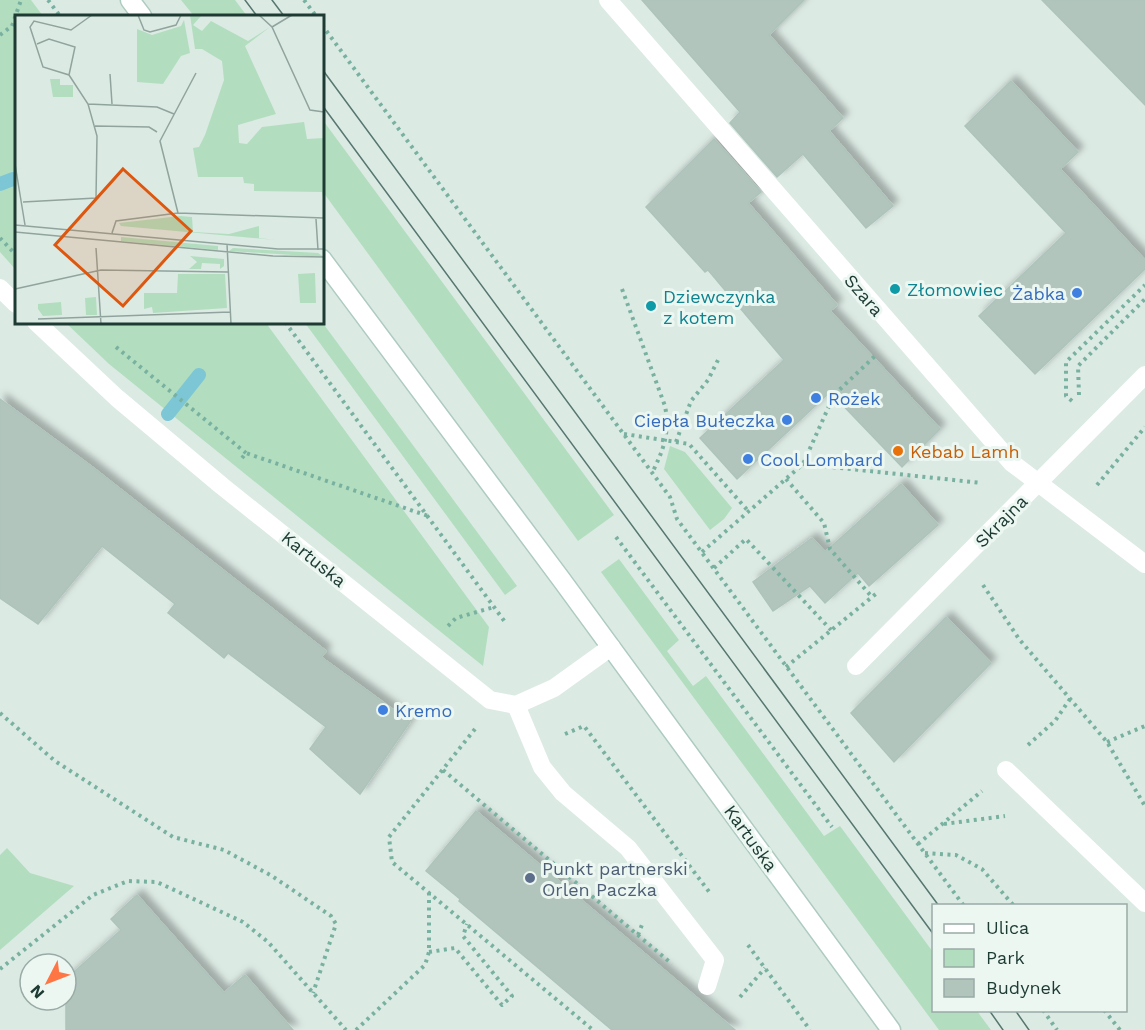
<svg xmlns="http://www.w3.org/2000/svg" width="1145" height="1030" font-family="'Work Sans',sans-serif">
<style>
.green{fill:#b2debf}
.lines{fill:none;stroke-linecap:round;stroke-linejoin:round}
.stream{stroke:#7dc6d6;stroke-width:14}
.building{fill:#b1c5bd;stroke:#aec4bb;stroke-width:1.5;filter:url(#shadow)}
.secondary-casing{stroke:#aecbc1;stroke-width:21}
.path{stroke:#79b1a1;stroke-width:4;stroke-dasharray:3 4.5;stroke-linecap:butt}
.service{stroke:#fff;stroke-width:18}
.minor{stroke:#fff;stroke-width:18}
.secondary{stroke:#fff;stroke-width:18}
.tram{stroke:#56776f;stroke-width:1.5}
.culture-dot{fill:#0f9aa8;stroke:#ecf7f2;stroke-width:2}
.shop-dot{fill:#3f7fe0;stroke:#ecf7f2;stroke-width:2}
.food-dot{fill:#e8710a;stroke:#ecf7f2;stroke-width:2}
.service-dot{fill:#5c6f8a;stroke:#ecf7f2;stroke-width:2}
.labels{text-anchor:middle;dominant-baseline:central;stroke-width:6;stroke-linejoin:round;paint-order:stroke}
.culture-label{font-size:18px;fill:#0d838f;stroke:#ecf7f2;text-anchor:start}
.shop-label{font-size:18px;fill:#366cbe;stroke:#ecf7f2;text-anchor:start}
.street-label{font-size:18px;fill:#1d3a33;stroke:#ecf7f2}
.food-label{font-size:18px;fill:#c56008;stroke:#ecf7f2;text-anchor:start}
.service-label{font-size:18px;fill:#4e5e75;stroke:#ecf7f2;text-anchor:start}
.inset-road{fill:none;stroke:#90a49d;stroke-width:1.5}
.view{fill:#de570e;fill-opacity:0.15;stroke:#de570e;stroke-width:3}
.inset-edge{fill:none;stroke:#1d3a33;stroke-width:3}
</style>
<defs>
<filter id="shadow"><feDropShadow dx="5.5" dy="-5.5" stdDeviation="3" flood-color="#0004"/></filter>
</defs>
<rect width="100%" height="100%" fill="#dceae4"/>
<!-- green -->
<path class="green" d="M0,0H31L43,16H16V270L0,252Z
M181,0H235L247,16H194Z
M322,119L614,515L578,541L323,192Z
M322,322L517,586L505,595L305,323Z
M66,323H266L489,627L483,666L109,364Z
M670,446L685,452L732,508L724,519L710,530L664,469Z
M619,559L679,640L667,651L693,686L706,676L824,836L840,826L933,952L934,1010L977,1011L991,1030H939L601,572Z
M7,848L30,873L74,886L0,950V855Z"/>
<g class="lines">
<!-- stream -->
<path class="stream" d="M0,184L13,179
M168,414L199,375"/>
</g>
<!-- building -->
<path class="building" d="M642,0H804L769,35L843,118L829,131L893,206L866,228L803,154L777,177L730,123L740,112Z
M1042,0H1145V105Z
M1011,81L1078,152L1060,169L1145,260V269L1035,374L979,316L1066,233L965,126Z
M714,139L761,192L748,203L837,305L830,311L940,429L902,467L830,392L737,479L700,438L784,360L708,270L705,272L646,207Z
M0,399L91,466L326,651L321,657L410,722L360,794L310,749L326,727L228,653L224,658L168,613L175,604L102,546L38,624L0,598Z
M901,484L938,525L869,586L858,573L825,603L810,586L773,611L753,582L812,538L825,552Z
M946,617L991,663L894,762L851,713Z
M476,811L735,1030H612L459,901L460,899L426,871Z
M137,895L224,993L245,975L293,1030H66V979L121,930L111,919Z"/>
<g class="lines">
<defs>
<path id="secondary" d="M130,0L142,16
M322,259L561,579L891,1030"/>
</defs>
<!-- secondary casing -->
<use href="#secondary" class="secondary-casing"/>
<!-- path -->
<path class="path" d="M48,0L60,16
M304,0L316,16
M322,25L670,497L677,519L964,906
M0,35L12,26L21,0
M0,238L16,255
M622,289L665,406C670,432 664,449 652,473
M285,322L505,622
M116,347L246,453
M1079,395L1078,366L1145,299
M1072,401L1066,396V362L1145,285
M624,434L689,444L749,512
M676,442L691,401L708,380L720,356
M242,458L246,453L428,516
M803,464L982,483
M786,479L824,523L830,549L872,597
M1097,485L1145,427
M616,537L832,827
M702,552L803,464L834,395L875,356
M714,568L746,539L831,630
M983,585L1019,639L1107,742L1145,806
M448,626L456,618L494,607
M786,667L877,593
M0,713L55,761L173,837L224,850L272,876L331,916L336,924L313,993
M475,729L389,837L392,862L593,1030
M565,734L584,726L710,893
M1107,742L1145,726
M1028,745L1055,721L1070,699
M443,770L672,964
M944,824L1005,816
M918,844L982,791
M925,853L956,855L982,869L1014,906
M638,935L643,922
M748,945L810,1030
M429,952L455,948L502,1005L512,996L463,936L467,924
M0,969L93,895L128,881L157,882L243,922L268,942L346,1030
M740,997L765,968
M1043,1010L1057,1030
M1104,1010L1120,1030
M356,1030L425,965L429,952V893"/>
<!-- service -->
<path class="service" d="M516,705L542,767L563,793L628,848L715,960L707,986
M1006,770L1145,903"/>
<!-- minor -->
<path class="minor" d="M608,0L1012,463L1145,564
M0,288L16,304
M36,322L117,398L222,486L490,700L516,705L554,688L611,647
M856,666L1145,375"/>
<!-- secondary -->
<use href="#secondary" class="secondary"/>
<!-- tram -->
<path class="tram" d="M245,0L257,16
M272,0L284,16
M322,69L939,906
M322,105L934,935
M989,1010L1003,1030
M1015,1010L1029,1030"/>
</g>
<!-- markers -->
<g class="culture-dot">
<circle cx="895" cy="289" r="6"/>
<circle cx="651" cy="306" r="6"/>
</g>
<g class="shop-dot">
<circle cx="1077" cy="293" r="6"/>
<circle cx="816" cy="398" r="6"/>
<circle cx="787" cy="420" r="6"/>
<circle cx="748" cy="459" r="6"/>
<circle cx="383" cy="710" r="6"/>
</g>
<circle class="food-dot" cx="898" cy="451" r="6"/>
<circle class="service-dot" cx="530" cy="878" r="6"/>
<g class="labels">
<!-- culture labels -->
<g class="culture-label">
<text x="907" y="289">Złomowiec</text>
<text x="663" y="296">Dziewczynka<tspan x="663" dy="21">z kotem</tspan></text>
</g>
<!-- shop labels -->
<g class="shop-label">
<text x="1065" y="293" text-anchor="end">Żabka</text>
<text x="828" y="398">Rożek</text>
<text x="775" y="420" text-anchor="end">Ciepła Bułeczka</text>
<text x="760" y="459">Cool Lombard</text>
<text x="395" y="710">Kremo</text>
</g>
<!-- street labels -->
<g class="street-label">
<text transform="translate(864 295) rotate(49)">Szara</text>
<text transform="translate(1001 521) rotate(-45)">Skrajna</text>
<text transform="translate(314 559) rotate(39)">Kartuska</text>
<text transform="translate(751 838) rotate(54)">Kartuska</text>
</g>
<!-- food labels -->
<g class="food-label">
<text x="910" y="451">Kebab Lamh</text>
</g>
<!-- service labels -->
<g class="service-label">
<text x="542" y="868">Punkt partnerski<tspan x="542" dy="21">Orlen Paczka</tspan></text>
</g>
</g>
<!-- overview -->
<g transform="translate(15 15)">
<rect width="309" height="309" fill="#dceae4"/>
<path d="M175,0L186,1L178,10L187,16L196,6L233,26L255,12L230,31L261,99L223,110L224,128L232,129L247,112L289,107L292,124L309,123V187L307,177L239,176V169L229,168L228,162H183L178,133L184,132L190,120L209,65L207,46L187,34H180ZM169,5L175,38L166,41L148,69L122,67V14L137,20L166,11ZM35,64H45V70H58V82H38ZM165,201L177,202L178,217L214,219L244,211V223L260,225L106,211L104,208ZM106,222L203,231V235L106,226ZM218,233L303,238L309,242L214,236ZM175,241L209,244V251L205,254V249L187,248L186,254H174L182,247ZM300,258L301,288H285L283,259ZM163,259H210L212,293L138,298L137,292L129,294V278H162ZM81,282L82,300H71L70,283ZM46,287L47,300L28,301L23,294V289Z" fill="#b2debf"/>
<path class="inset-road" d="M123,0L129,15L135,17L161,10L166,0M244,0L257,12L295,95L309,97M257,12L277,0M22,29L34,24L60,32L54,60M95,59L97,89M73,89L142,92L159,99M80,111L134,112L142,117M0,149L10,210M8,187L81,183L82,121L73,89L54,60L28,52L15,12L19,6L56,15L77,0M163,198L145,126L181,58M301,204L303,235M0,210L263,234H309M0,217L258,241L309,242M97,218L101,206L163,198L309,203M212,229L216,309M81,233L86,309M0,274L86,255L213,257M23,304L215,297"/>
<path class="view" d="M108,154L176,216L108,291L40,230Z"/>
<rect width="309" height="309" class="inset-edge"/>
</g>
<!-- legend -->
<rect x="932" y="904" width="195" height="108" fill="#ecf7f2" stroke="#99aba6" stroke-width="1.5"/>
<rect x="944" y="924" width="30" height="9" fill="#ffffff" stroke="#99aba6" stroke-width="1.5"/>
<text x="986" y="934" font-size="18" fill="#1d3a33">Ulica</text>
<rect x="944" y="949" width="30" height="18" fill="#b2debf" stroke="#99aba6" stroke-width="1.5"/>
<text x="986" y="964" font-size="18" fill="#1d3a33">Park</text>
<rect x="944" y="979" width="30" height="18" fill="#b1c5bd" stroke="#99aba6" stroke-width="1.5"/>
<text x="986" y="994" font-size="18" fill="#1d3a33">Budynek</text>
<!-- north arrow -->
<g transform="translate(48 982) rotate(228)"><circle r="28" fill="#ecf7f2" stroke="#99aba6" stroke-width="1.5"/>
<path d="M0-4.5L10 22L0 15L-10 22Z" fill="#ff7645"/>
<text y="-9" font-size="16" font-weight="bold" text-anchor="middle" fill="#1d3a33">N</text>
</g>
</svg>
